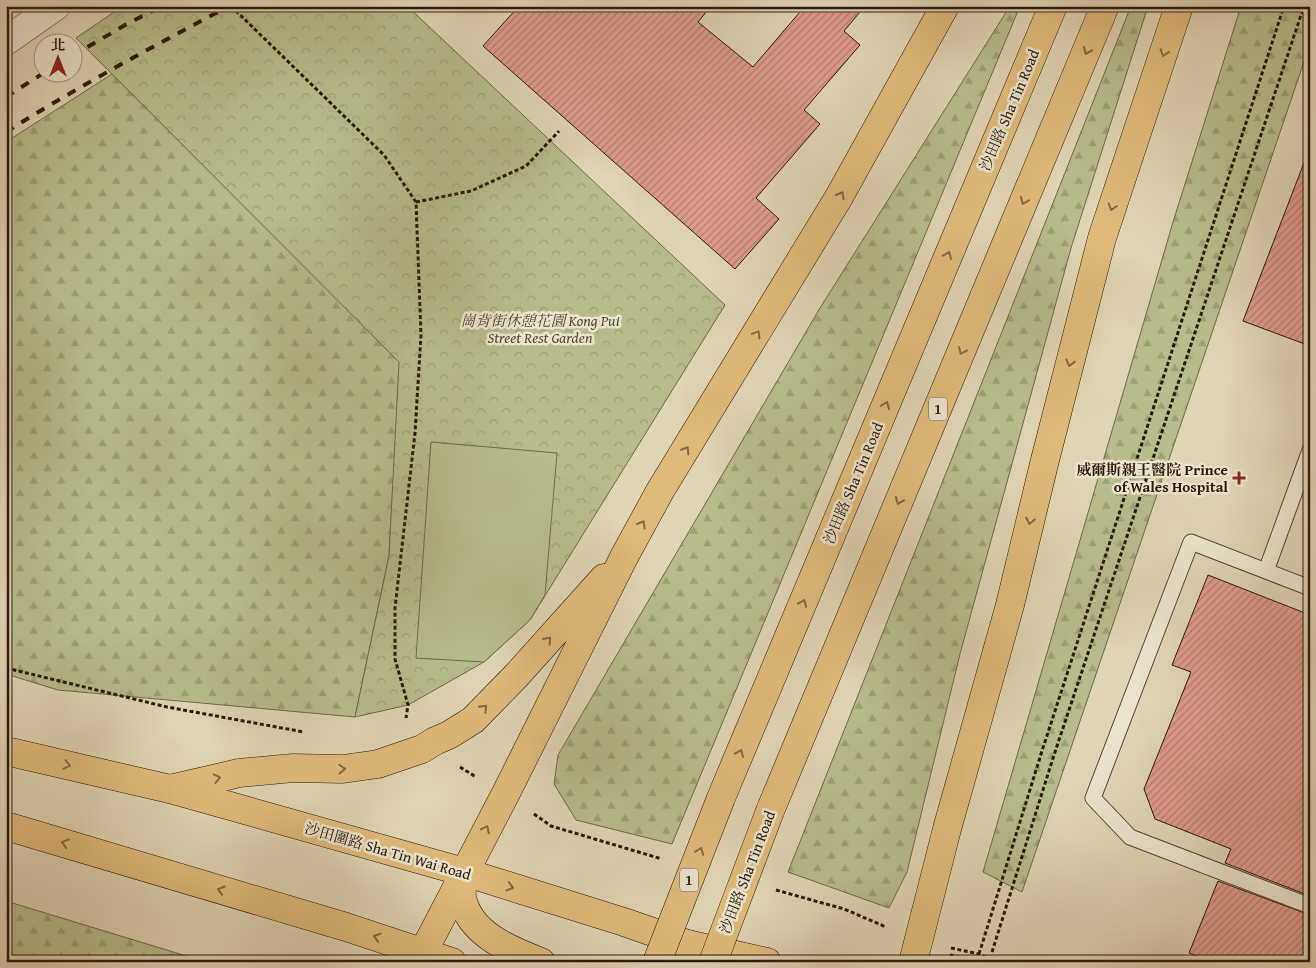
<svg xmlns="http://www.w3.org/2000/svg" width="1316" height="968" font-family="'Gentium Book Plus','Noto Serif TC',serif">
<style>
.forest{fill:url(#forest-firs);stroke:#706b4a}
.park{fill:url(#park-crowns);stroke:#706b4a}
.pitch{fill:#b6bc8a;stroke:#706b4a}
.building{fill:url(#building-hatch);stroke:#2b1a0a}
.lines{fill:none;stroke-linecap:round;stroke-linejoin:round}
.lane-casing{stroke:#584834;stroke-width:17}
.street-casing{stroke:#584834;stroke-width:29}
.primary-casing{stroke:#2b1a0a;stroke-width:29}
.highway-casing{stroke:#2b1a0a;stroke-width:29}
.path{stroke:#2b1a0a;stroke-width:3;stroke-dasharray:4 2.5;stroke-linecap:butt}
.lane{stroke:#eae3ce;stroke-width:15}
.street{stroke:#eae3ce;stroke-width:28}
.primary{stroke:#e0ba7a;stroke-width:28}
.highway{stroke:#e0ba7a;stroke-width:28}
.rail{stroke:#2b1a0a;stroke-width:4;stroke-dasharray:9 9;stroke-linecap:butt}
.highway-bridge-casing{stroke:#2b1a0a;stroke-width:29;stroke-linecap:butt}
.highway-bridge{stroke:#e0ba7a;stroke-width:28}
.oneway{stroke:#866a42}
.poi-dot{fill:#8f2418;stroke:#eae3ce;stroke-width:2}
.labels{text-anchor:middle;dominant-baseline:central;stroke-width:5;stroke-linejoin:round;paint-order:stroke}
.shield{fill:#eae3ce;stroke:#645645;stroke-width:1}
.shield-label{font-size:14px;font-weight:bold;fill:#2b1a0a}
.street-label{font-size:15px;fill:#2b1a0a;stroke:#eae3ce}
.park-label{font-size:15px;font-style:italic;fill:#554b30;stroke:#eae3ce}
.poi-label{font-size:15px;font-weight:bold;fill:#2b1a0a;stroke:#eae3ce;text-anchor:end}
</style>
<defs>
<pattern id="forest-firs" width="22" height="20" patternUnits="userSpaceOnUse" patternTransform="scale(1.25)"><rect width="22" height="20" fill="#b6bc8a"/><path d="M5 1l3.5 6h-7zM16 11l3.5 6h-7z" fill="#9da176"/></pattern>
<pattern id="park-crowns" width="20" height="18" patternUnits="userSpaceOnUse" patternTransform="scale(1.25)"><rect width="20" height="18" fill="#b6bc8a"/><path d="M2 6a3 3 0 1 1 6 0M12 15a3 3 0 1 1 6 0" fill="none" stroke="#9da176"/></pattern>
<pattern id="building-hatch" width="6" height="6" patternUnits="userSpaceOnUse" patternTransform="scale(1.25)"><rect width="6" height="6" fill="#df9c89"/><path d="M-1 1l2-2M0 6l6-6M5 7l2-2" fill="none" stroke="#b57e6e"/></pattern>
</defs>
<rect width="100%" height="100%" fill="#dfd4b4"/>
<filter id="stains"><feTurbulence type="fractalNoise" baseFrequency=".004" numOctaves="4"/><feColorMatrix values="0 0 0 0 .2 0 0 0 0 .09 0 0 0 0 .02 0 0 0 .5 -.17"/></filter>
<radialGradient id="worn" r=".72"><stop offset=".6" stop-color="#630" stop-opacity="0"/><stop offset="1" stop-color="#630" stop-opacity=".3"/></radialGradient>
<!-- forest -->
<path class="forest" d="M1010,6H1020L672,844L576,820L554,784L558,755L820,308Z
M1131,6H1148L1071,248L960,654L907,872L889,908L788,872Z
M1241,6H1310L1309,47L1022,892L983,872L1173,222Z
M112,74L400,362L389,556L355,717L58,690L6,674V142Z
M6,901L206,962H6Z"/>
<!-- park -->
<path class="park" d="M123,6H407L725,305L530,620L484,662L408,705L355,717L389,556L399,362L76,38Z"/>
<!-- pitch -->
<path class="pitch" d="M431,442L557,453L545,595L530,620L484,662L416,658Z"/>
<!-- building -->
<path class="building" d="M519,6H711L698,22L753,67L805,6H865L844,31L860,45L804,110L820,124L756,198L779,219L735,269L483,46Z
M1307,155L1310,156V346L1243,321Z
M1208,575L1310,615V896L1225,863L1231,849L1155,819L1144,789L1191,672L1172,665Z
M1218,881L1310,915V962H1212L1189,953Z"/>
<g class="lines">
<defs>
<path id="lane" d="M1266,571L1310,450
M1310,588L1191,542L1093,798L1130,837L1310,906"/>
<path id="street" d="M6,41L56,6"/>
<path id="primary" d="M6,751L170,789L464,872L624,922L687,944L767,962
M6,826L346,927L452,962"/>
<path id="highway" d="M170,789L239,773L293,768L343,769L378,764L422,749L435,741L449,735L473,720L516,676L604,578
M721,798L1053,6
M770,811L1105,6
M464,874C463,881 461,890 462,897C469,934 510,950 541,962
M687,944L702,962
M418,962L506,793L624,557L660,491L839,197L945,6
M913,962L947,829L1010,605L1044,464L1102,238L1179,6"/>
</defs>
<!-- lane casing -->
<use href="#lane" class="lane-casing"/>
<!-- street casing -->
<use href="#street" class="street-casing"/>
<!-- primary casing -->
<use href="#primary" class="primary-casing"/>
<!-- highway casing -->
<use href="#highway" class="highway-casing"/>
<!-- path -->
<path class="path" d="M231,6L384,155L416,202L421,335L415,433L395,608V659L408,705L406,718
M416,202L471,191L526,166L559,131
M6,668L167,707L304,732
M460,767L476,777
M534,814L551,826L662,859
M776,890L844,909L886,927
M951,948L979,954L996,962
M992,952L1054,755L1304,6
M979,954L1042,751L1284,6
M950,955L971,960"/>
<!-- lane -->
<use href="#lane" class="lane"/>
<!-- street -->
<use href="#street" class="street"/>
<!-- primary -->
<use href="#primary" class="primary"/>
<!-- highway -->
<use href="#highway" class="highway"/>
<!-- rail -->
<path class="rail" d="M72,56L127,24L162,6
M6,97L45,72
M6,132C79,86 154,46 229,6"/>
<defs>
<path id="highway-bridge" d="M657,962L721,798
M713,962L770,811"/>
</defs>
<!-- highway-bridge casing -->
<use href="#highway-bridge" class="highway-bridge-casing"/>
<!-- highway-bridge -->
<use href="#highway-bridge" class="highway-bridge"/>
</g>
<!-- one-way arrows -->
<defs><path id="oneway-chevron" d="M-2-3.5L2.5 0L-2 3.5" fill="none" stroke-width="1.6" stroke-linecap="round" stroke-linejoin="round" transform="scale(1.25)"/></defs>
<g class="oneway">
<use href="#oneway-chevron" transform="translate(1087 51) rotate(113)"/>
<use href="#oneway-chevron" transform="translate(1164 53) rotate(108)"/>
<use href="#oneway-chevron" transform="translate(841 195) rotate(-60)"/>
<use href="#oneway-chevron" transform="translate(1024 201) rotate(113)"/>
<use href="#oneway-chevron" transform="translate(1112 207) rotate(108)"/>
<use href="#oneway-chevron" transform="translate(948 255) rotate(-67)"/>
<use href="#oneway-chevron" transform="translate(757 334) rotate(-59)"/>
<use href="#oneway-chevron" transform="translate(962 351) rotate(113)"/>
<use href="#oneway-chevron" transform="translate(1070 363) rotate(104)"/>
<use href="#oneway-chevron" transform="translate(886 405) rotate(-67)"/>
<use href="#oneway-chevron" transform="translate(686 450) rotate(-58)"/>
<use href="#oneway-chevron" transform="translate(899 501) rotate(113)"/>
<use href="#oneway-chevron" transform="translate(1030 521) rotate(103)"/>
<use href="#oneway-chevron" transform="translate(642 524) rotate(-61)"/>
<use href="#oneway-chevron" transform="translate(803 603) rotate(-67)"/>
<use href="#oneway-chevron" transform="translate(548 640) rotate(-49)"/>
<use href="#oneway-chevron" transform="translate(484 708) rotate(-45)"/>
<use href="#oneway-chevron" transform="translate(740 753) rotate(-67)"/>
<use href="#oneway-chevron" transform="translate(67 765) rotate(13)"/>
<use href="#oneway-chevron" transform="translate(342 769) rotate(-3)"/>
<use href="#oneway-chevron" transform="translate(217 778) rotate(-13)"/>
<use href="#oneway-chevron" transform="translate(486 829) rotate(-63)"/>
<use href="#oneway-chevron" transform="translate(65 843) rotate(-163)"/>
<use href="#oneway-chevron" transform="translate(700 851) rotate(-69)"/>
<use href="#oneway-chevron" transform="translate(510 887) rotate(17)"/>
<use href="#oneway-chevron" transform="translate(221 890) rotate(-163)"/>
<use href="#oneway-chevron" transform="translate(377 937) rotate(-162)"/>
</g>
<!-- markers -->
<path class="poi-dot" d="M1236.5 470.5h5v5h5v5h-5v5h-5v-5h-5v-5h5z"/>
<g class="labels">
<!-- shield labels -->
<g class="shield">
<rect x="929" y="397.5" width="18" height="23" rx="4"/>
<rect x="680" y="868.5" width="18" height="23" rx="4"/>
</g>
<g class="shield-label">
<text x="938" y="409">1</text>
<text x="689" y="880">1</text>
</g>
<!-- street labels -->
<g class="street-label">
<text transform="translate(1009 110) rotate(-67)">沙田路 Sha Tin Road</text>
<text transform="translate(853 483) rotate(-67)">沙田路 Sha Tin Road</text>
<text transform="translate(388 851) rotate(16)">沙田圍路 Sha Tin Wai Road</text>
<text transform="translate(747 872) rotate(-69)">沙田路 Sha Tin Road</text>
</g>
<!-- park labels -->
<g class="park-label">
<text x="540" y="320">崗背街休憩花園 Kong Pui<tspan x="540" dy="17">Street Rest Garden</tspan></text>
</g>
<!-- poi labels -->
<g class="poi-label">
<text x="1228" y="469">威爾斯親王醫院 Prince<tspan x="1228" dy="17">of Wales Hospital</tspan></text>
</g>
</g>
<!-- margin -->
<rect width="1316" height="968" fill="none" stroke="#dfd4b4" stroke-width="25"/>
<rect x="8" y="8" width="1301" height="953" fill="none" stroke="#2b1a0a" stroke-width="2.5"/>
<rect x="12" y="12" width="1291" height="943" fill="none" stroke="#2b1a0a"/>
<!-- north arrow -->
<g transform="translate(58 58)"><circle r="24" fill="#eae3ce" stroke="#9e9380"/>
<path d="M0-4L9 19L0 12L-9 19Z" fill="#8f2418"/>
<text y="-8" font-size="14" font-weight="bold" text-anchor="middle" fill="#2b1a0a">北</text>
</g>
<rect width="100%" height="100%" filter="url(#stains)"/>
<rect width="100%" height="100%" fill="url(#worn)"/>
</svg>
